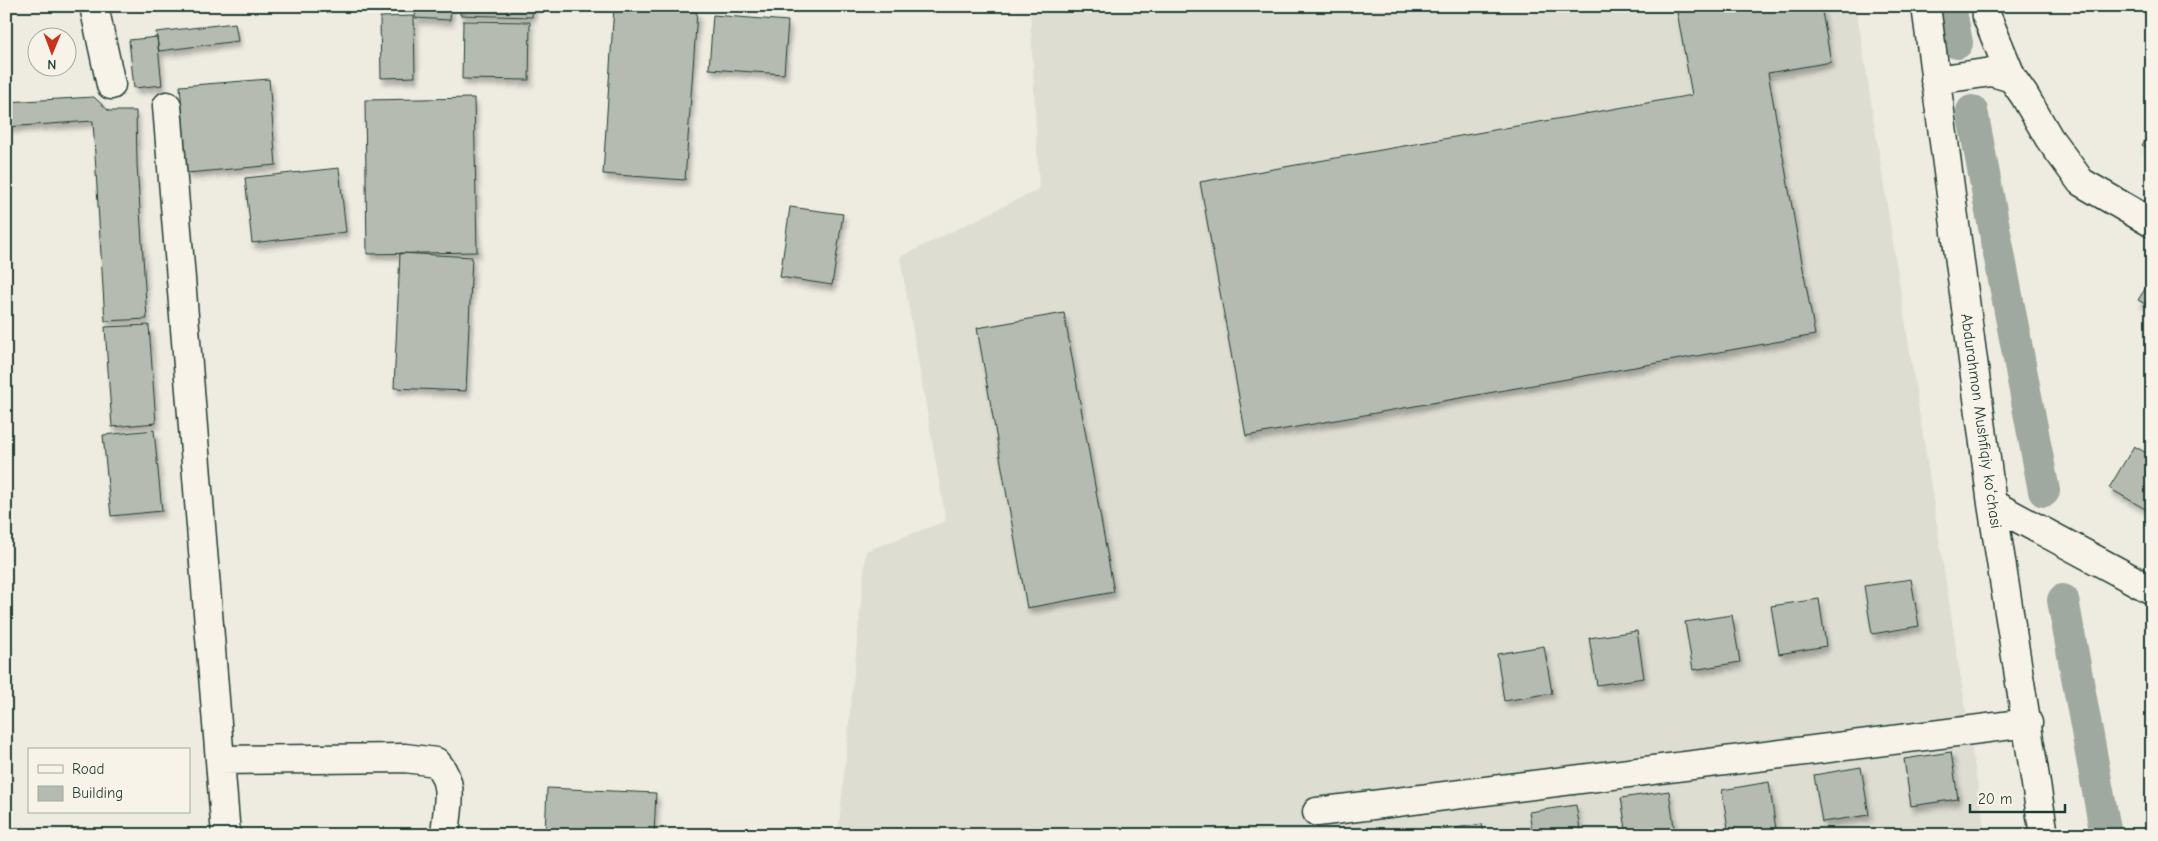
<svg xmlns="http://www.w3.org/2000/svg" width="2158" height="841" font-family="'Comic Neue',sans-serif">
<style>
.built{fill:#ddddd2}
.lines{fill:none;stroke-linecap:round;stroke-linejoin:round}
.canal{stroke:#9fa99f;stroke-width:32}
.building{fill:#b5bbb0;stroke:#1f3d34;filter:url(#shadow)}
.minor-casing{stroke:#1f3d34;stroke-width:31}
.minor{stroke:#f7f3e8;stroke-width:28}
.labels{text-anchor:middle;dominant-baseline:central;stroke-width:4.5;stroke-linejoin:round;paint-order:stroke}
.street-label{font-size:16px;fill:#1f3d34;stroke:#f7f3e8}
</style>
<defs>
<filter id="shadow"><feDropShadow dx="3" dy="5.5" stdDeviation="2.5" flood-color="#0004"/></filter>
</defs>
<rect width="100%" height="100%" fill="#eeece1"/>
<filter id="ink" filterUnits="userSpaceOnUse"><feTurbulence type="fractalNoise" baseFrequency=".02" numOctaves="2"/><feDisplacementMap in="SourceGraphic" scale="10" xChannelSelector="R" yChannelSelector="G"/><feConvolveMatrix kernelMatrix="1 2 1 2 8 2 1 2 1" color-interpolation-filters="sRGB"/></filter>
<g filter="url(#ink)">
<!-- built -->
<path class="built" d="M1048,6H1856L1985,833L838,835L866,551L946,521L900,257L1039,189L1030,9Z"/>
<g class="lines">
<!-- canal -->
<path class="canal" d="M1950,6L1957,43
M1972,111L2044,491
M2063,600L2106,835"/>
</g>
<!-- building -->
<path class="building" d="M416,6H451L450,20L415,18Z
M460,6H533L532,17L460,15Z
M614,6L697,12L685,180L603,174Z
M1676,6H1821L1831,62L1768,73L1815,335L1246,436L1200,182L1692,95Z
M713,15L788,21L784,74L709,69Z
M414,16L415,77L381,78L380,17Z
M463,21L530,22L529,80L462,79Z
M235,23L238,41L159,51L156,32Z
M157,37L162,85L134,88L129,40Z
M269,79L276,165L187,173L180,86Z
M94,97L109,111H136L137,164L147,319L105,321L93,121L6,127V102Z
M474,98L477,252L367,254L365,100Z
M2152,129V151L2142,145Z
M339,168L346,232L252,243L245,178Z
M790,207L843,214L832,285L780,277Z
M400,253L472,257L466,391L394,388Z
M2152,278V308L2138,300Z
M1064,313L1114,592L1027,608L977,328Z
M149,325L156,423L112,427L105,327Z
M154,430L162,511L111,516L103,435Z
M2134,446L2152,456V513L2109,488Z
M1911,579L1919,626L1872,634L1864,586Z
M1819,599L1826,646L1779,654L1771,606Z
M1732,615L1740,662L1693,670L1685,622Z
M1637,631L1644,678L1597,685L1589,638Z
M1544,646L1552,693L1504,701L1497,654Z
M1951,752L1958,799L1911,806L1904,759Z
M1861,767L1869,815L1822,822L1814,775Z
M1769,782L1776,830L1729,835L1722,790Z
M547,788L656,793L654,835H545Z
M1669,791L1675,835H1627L1621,798Z
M1576,805L1581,835H1533L1529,812Z
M1482,824L1484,835H1436L1435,831Z"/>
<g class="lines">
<defs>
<path id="minor" d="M94,6L111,85
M1926,6L1992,504L2044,835
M1986,6L1987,17L2012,78
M1935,80L1992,72L2012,78L2024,95L2049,138L2081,182L2152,223
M167,106L226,835
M1992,504L2152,590
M220,760L405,758L436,762C456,784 447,807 445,835
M1317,812L2028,723"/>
</defs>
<!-- minor casing -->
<use href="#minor" class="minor-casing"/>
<!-- minor -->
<use href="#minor" class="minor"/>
</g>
</g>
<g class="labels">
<!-- street labels -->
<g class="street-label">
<text transform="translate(1981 421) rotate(82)">Abdurahmon Mushfiqiy koʻchasi</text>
</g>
</g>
<!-- margin -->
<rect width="2158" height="841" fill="none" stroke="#f7f3e8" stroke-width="25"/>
<rect x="12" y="12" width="2133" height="816" fill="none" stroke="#1f3d34" stroke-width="2" filter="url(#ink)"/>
<!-- legend -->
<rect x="28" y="748" width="162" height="65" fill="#f7f3e8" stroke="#a1aaa0"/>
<rect x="38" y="765" width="25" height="8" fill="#f7f3e8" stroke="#a1aaa0"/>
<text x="72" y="774" font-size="15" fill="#1f3d34">Road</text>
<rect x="38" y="786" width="25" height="15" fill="#b5bbb0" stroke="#a1aaa0"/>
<text x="72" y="798" font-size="15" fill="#1f3d34">Building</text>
<!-- north arrow -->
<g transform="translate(52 52) rotate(181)"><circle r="24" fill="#f7f3e8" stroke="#a1aaa0"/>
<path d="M0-4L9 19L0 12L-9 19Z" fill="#c8321e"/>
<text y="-8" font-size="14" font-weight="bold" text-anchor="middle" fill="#1f3d34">N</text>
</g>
<!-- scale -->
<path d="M1970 804v8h95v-8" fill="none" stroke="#1f3d34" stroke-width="2.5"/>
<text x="1978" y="804" font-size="15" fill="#1f3d34" stroke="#f7f3e8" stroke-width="4" paint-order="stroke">20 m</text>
</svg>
